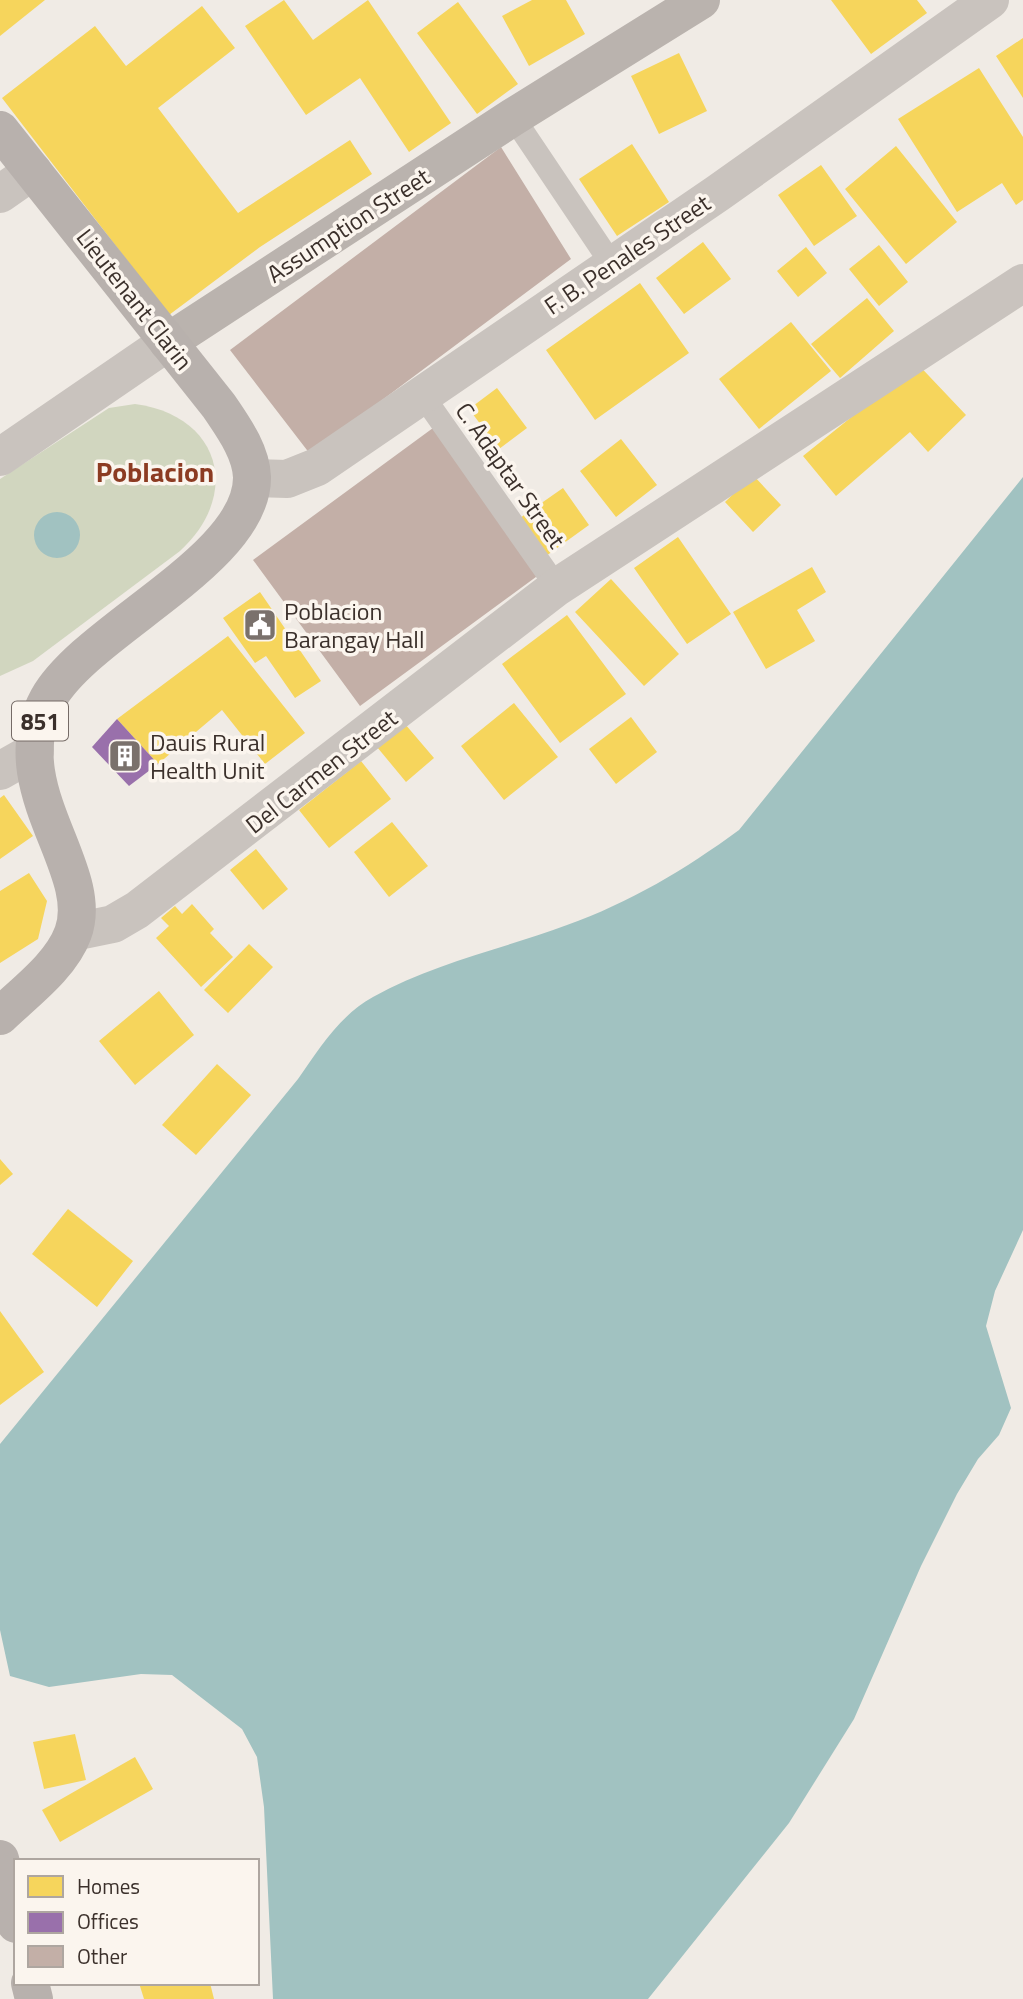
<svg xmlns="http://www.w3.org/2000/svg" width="1023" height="1999" font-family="'Titillium Web',sans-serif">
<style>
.green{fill:#d1d6bf}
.water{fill:#a1c2c1}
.homes{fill:#f6d55c}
.offices{fill:#9970ab}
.building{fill:#c3afa7}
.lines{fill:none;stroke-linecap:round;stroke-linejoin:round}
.service{stroke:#c9c3be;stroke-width:23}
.minor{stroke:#c9c3be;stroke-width:38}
.secondary{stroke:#bab3ae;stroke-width:38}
.primary{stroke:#b8b1ad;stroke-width:38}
.labels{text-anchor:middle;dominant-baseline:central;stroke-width:7;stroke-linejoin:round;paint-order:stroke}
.shield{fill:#fbf5ee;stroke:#756b66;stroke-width:2}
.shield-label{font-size:23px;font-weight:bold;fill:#3b302b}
.street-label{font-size:24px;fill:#3b302b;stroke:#fbf5ee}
.poi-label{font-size:24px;fill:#3b302b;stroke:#fbf5ee;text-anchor:start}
.quarter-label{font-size:28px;font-weight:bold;fill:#8c3b22;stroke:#fbf5ee}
</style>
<rect width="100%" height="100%" fill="#f0ebe5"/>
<!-- green -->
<path class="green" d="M135,404C219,415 243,493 180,551L33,661L0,676V479L109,408Z"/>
<!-- water -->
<path class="water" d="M1023,477V1230L995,1291L986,1326L1011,1408L999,1435L978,1459L957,1494L921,1566L854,1719L789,1823L648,1999H273L264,1807L257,1757L242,1729L172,1675L141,1674L49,1687L10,1676L0,1630V1444L298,1079C319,1049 340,1015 373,997C433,963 503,949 567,925C629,903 686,869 739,830Z
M34 535a23 23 0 1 1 46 0a23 23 0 1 1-46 0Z"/>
<!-- homes -->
<path class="homes" d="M0,0H45L0,36Z
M284,0L313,40L368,0L451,123L409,152L360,78L306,115L245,26Z
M532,0H566L585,34L529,66L502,16Z
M831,0H917L927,13L871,54Z
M458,2L518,84L477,114L417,33Z
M202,6L235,48L158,108L238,213L350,140L372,174L260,247L169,315L2,98L95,26L126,66Z
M1023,38V98L996,56Z
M679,53L707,111L659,134L631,76Z
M979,68L1023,137V200L1016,205L1002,183L957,212L898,119Z
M632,144L669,202L617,236L579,179Z
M896,146L957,222L906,264L845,189Z
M821,165L857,216L814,246L778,195Z
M703,242L731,279L684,314L656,278Z
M879,245L908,282L879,306L849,269Z
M806,247L827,273L798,297L777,271Z
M640,283L689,353L595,420L546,350Z
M867,298L894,331L840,378L811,344Z
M791,322L831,371L759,429L719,379Z
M911,357L966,415L928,452L910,432L836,496L803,456L854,415Z
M497,388L527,428L499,449L469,409Z
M621,439L657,485L616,517L580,471Z
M753,475L781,505L753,532L725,502Z
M563,488L589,525L546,556L520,518Z
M678,537L731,614L687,644L634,568Z
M812,567L826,592L797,610L815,641L766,669L733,612Z
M611,579L679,654L644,686L575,612Z
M260,592L321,681L295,698L266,656L255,663L223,618Z
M567,615L626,694L560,743L502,664Z
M228,636L305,733L265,764L222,710L158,764L117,719Z
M514,703L558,757L504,800L461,746Z
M631,717L657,752L616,784L589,749Z
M405,724L434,758L406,782L377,747Z
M361,761L391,799L329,848L299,810Z
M4,795L33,836L0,859V798Z
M392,822L428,866L389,897L354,852Z
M256,849L288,889L263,910L230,870Z
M29,873L47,901L38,939L0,963V891Z
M192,904L214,929L210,933L233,957L201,987L156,938L169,926L161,918L175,906L182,914Z
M249,944L273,967L228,1013L204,990Z
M159,991L194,1035L135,1085L99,1041Z
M217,1064L251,1095L196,1155L162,1125Z
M0,1159L13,1174L0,1185Z
M68,1209L133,1261L97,1307L32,1254Z
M0,1311L44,1372L0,1405Z
M75,1734L86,1780L44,1789L33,1742Z
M135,1757L153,1789L60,1842L42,1810Z
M139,1983H210L214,1999H144Z"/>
<!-- offices -->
<path class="offices" d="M117,719L158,764L129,786L92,747Z"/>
<!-- building -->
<path class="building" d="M501,147L571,259L310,454L230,350Z
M433,428L540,574L360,706L253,560Z"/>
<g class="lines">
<!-- service -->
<path class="service" d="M513,117L611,263
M421,393L557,587"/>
<!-- minor -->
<path class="minor" d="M0,194L33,171
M0,457L168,342
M252,478L287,479L317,467L718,193L990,0
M0,771L35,751
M74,932L113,924L137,910L557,587L1023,283"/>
<!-- secondary -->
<path class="secondary" d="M168,342L513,117L701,0"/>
<!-- primary -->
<path class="primary" d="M0,130L219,406C233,427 251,451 252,477C253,560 87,629 48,699C0,787 97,868 73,933C61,966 25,992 0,1016
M0,1859L16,1924
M30,1983L34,1999"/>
</g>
<!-- icons -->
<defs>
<symbol id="civic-square" viewBox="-11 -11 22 22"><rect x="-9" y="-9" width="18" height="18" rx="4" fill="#7a716c" stroke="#fbf5ee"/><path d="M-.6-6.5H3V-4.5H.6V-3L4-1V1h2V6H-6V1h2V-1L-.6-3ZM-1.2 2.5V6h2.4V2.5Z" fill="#fff"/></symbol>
<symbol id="building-square" viewBox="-11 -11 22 22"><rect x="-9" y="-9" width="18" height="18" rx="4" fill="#7a716c" stroke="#fbf5ee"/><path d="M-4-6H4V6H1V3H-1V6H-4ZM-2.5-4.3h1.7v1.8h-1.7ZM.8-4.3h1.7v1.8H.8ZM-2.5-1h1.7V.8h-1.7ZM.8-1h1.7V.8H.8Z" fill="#fff"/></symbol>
</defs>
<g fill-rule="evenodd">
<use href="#civic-square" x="241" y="606" width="38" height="38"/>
<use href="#building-square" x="106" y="737" width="38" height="38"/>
</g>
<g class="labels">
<!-- shield labels -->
<rect class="shield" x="12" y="701.5" width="56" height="39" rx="5"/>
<g class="shield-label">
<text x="40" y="721">851</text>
</g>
<!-- street labels -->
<g class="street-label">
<text transform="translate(348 225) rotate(-33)">Assumption Street</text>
<text transform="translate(627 254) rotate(-34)">F. B. Penales Street</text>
<text transform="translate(135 299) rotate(52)">Lieutenant Clarin</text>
<text transform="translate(511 475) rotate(55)">C. Adaptar Street</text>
<text transform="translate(321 771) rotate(-38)">Del Carmen Street</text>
</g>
<!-- poi labels -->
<g class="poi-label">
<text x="284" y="611">Poblacion<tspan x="284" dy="28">Barangay Hall</tspan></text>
<text x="150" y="742">Dauis Rural<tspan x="150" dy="28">Health Unit</tspan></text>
</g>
<!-- quarter labels -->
<g class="quarter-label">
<text x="155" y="471">Poblacion</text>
</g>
</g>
<!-- legend -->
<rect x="14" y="1859" width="245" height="126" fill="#fbf5ee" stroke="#aea6a0" stroke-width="2"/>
<rect x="28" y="1876" width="35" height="21" fill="#f6d55c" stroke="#aea6a0" stroke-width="2"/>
<text x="77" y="1894" font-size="21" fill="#3b302b">Homes</text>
<rect x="28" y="1912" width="35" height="21" fill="#9970ab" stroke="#aea6a0" stroke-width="2"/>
<text x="77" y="1929" font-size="21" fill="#3b302b">Offices</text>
<rect x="28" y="1946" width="35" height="21" fill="#c3afa7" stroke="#aea6a0" stroke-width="2"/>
<text x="77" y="1964" font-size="21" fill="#3b302b">Other</text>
</svg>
